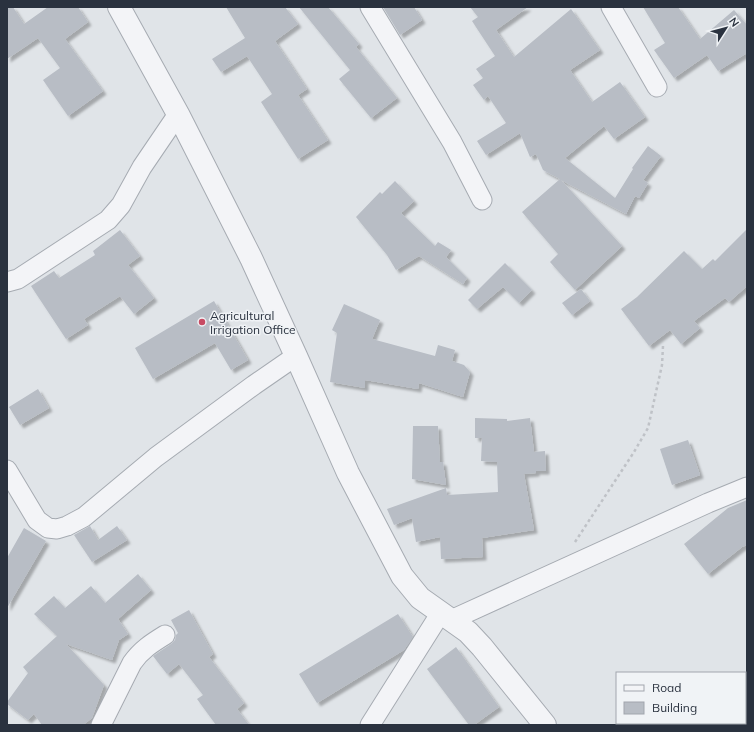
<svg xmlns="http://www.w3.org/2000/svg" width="754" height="732" font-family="Mulish,sans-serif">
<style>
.building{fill:#b8bdc5;filter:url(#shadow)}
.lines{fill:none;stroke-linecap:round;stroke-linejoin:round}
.minor-casing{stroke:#a6abb2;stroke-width:21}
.tertiary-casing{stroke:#a6abb2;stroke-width:24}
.path{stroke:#bfc2c7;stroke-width:2.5;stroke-dasharray:3 3;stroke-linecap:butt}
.minor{stroke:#f3f4f7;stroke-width:19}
.tertiary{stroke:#f3f4f7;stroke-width:22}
.poi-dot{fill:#c84b63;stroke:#f0f3f6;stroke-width:1.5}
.labels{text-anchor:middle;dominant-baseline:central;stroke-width:3;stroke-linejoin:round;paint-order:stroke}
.poi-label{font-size:12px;fill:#2a323f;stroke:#f0f3f6;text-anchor:start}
</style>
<defs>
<filter id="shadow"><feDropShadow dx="3.5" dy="3.5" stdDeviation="1" flood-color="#0004"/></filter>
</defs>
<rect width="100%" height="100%" fill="#e0e4e8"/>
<!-- building -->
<path class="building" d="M7,7H13L24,24L48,7H78L88,22L65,39L103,91L68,116L43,80L60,68L38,38L7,59Z
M226,7H285L298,24L275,41L307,89L298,95L328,140L298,159L261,102L272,94L247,56L221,72L212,59L245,38Z
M299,7H328L359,44L356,47L397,98L371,118L339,79L350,70Z
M383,7H414L422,20L400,35Z
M470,7H528L496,30L514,57L571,9L600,50L570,70L592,102L620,82L645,117L614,139L604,126L565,158L615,198L633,169L632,168L648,146L661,156L643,180L648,183L639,198L635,196L626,214L561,180L622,246L575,290L550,262L558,254L522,212L560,179L543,170L536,154L530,157L520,133L486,155L477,141L506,123L488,96L484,100L473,85L483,78L476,69L495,56L472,21L478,17Z
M643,7H678L700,39L734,10L747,25V53L718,71L707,55L674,78L654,50L665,43Z
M395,181L414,201L401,213L435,246L438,242L451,250L446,257L467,278L463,284L419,256L396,270L387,255L356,217L380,192L382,194Z
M747,229V286L729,302L725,298L694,321L700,328L681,344L670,330L649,346L621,309L637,297L684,251L702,269L713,259L715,261Z
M120,230L140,256L128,265L154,298L134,314L120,296L84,319L88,325L66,339L31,286L54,271L59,278L95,255L93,251Z
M505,263L532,290L519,303L503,287L477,309L468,300Z
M581,289L590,301L572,315L562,303Z
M214,301L248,360L231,370L215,343L153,379L135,348Z
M344,304L380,320L372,339L435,356L438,345L455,350L452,361L464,365L470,372L463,397L419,383L418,389L365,380V388L330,382L337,333L332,330Z
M38,389L49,408L20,425L9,407Z
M475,418L507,419V421L530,418L534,452L545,451L546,471H536V473L524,474L534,530L482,538L483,557L441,559L440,537L416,542L412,518L394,525L387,509L446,488L447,495L498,492L497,462L481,461L482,438H475Z
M413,426H438L440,462H443L446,485L412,479Z
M688,440L700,475L672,485L660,449Z
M747,500V545L742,547L708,574L684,544L728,508Z
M90,526L98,540L117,526L127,540L92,562L74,535Z
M24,528L46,541L7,608V558Z
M138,574L151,590L118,619L128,634L119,640L112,660L66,644L104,685L92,718L83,725H42L34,714L28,720L7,704V702L28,673L23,667L57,636L34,614L54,596L65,608L91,586L105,603Z
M189,610L213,654L209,657L244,703L237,709L249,725H216L197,699L203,695L179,664L167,674L153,656L171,644L175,640L176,635L178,633L171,620Z
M398,614L413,637L404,650L317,703L299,674Z
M456,647L499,707L474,725H469L427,669Z"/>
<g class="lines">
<defs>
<path id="minor" d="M370,7L452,142L482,200
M611,7L657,87
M7,282L18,279L108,220L121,205L142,167L178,114
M7,470L37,520L48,528L57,529L67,526L84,517L156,457L254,385L296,356
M451,620L708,503L747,487
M101,725L132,663C141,650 152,643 165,635
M370,725L440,614"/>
<path id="tertiary" d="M119,7L178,114L251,258L296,356L348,473L402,576L420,598L468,632L482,647L545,725"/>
</defs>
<!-- minor casing -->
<use href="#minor" class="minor-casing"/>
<!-- tertiary casing -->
<use href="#tertiary" class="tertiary-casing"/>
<!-- path -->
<path class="path" d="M575,542L634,452L648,428L662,365L663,346"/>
<!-- minor -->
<use href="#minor" class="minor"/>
<!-- tertiary -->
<use href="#tertiary" class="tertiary"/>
</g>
<!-- markers -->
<circle class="poi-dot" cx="202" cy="322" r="4"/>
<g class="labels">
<!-- poi labels -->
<g class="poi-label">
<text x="210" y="315">Agricultural<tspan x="210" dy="14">Irrigation Office</tspan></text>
</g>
</g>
<!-- border -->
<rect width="754" height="732" fill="none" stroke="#2a323f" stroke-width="16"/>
<!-- legend -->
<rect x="616" y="672" width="130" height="52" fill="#f0f3f6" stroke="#a1a6ad"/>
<rect x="624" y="685" width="20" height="6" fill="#f3f4f7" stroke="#a1a6ad"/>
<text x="652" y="692" font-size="12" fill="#2a323f">Road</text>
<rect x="624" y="702" width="20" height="12" fill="#b8bdc5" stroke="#a1a6ad"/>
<text x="652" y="712" font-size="12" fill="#2a323f">Building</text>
<!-- north arrow -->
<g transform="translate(726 28) rotate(54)" stroke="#f0f3f6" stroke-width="3" paint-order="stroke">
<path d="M0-3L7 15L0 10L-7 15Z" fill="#2a323f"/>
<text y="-6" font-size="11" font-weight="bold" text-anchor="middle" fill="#2a323f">N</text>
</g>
</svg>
